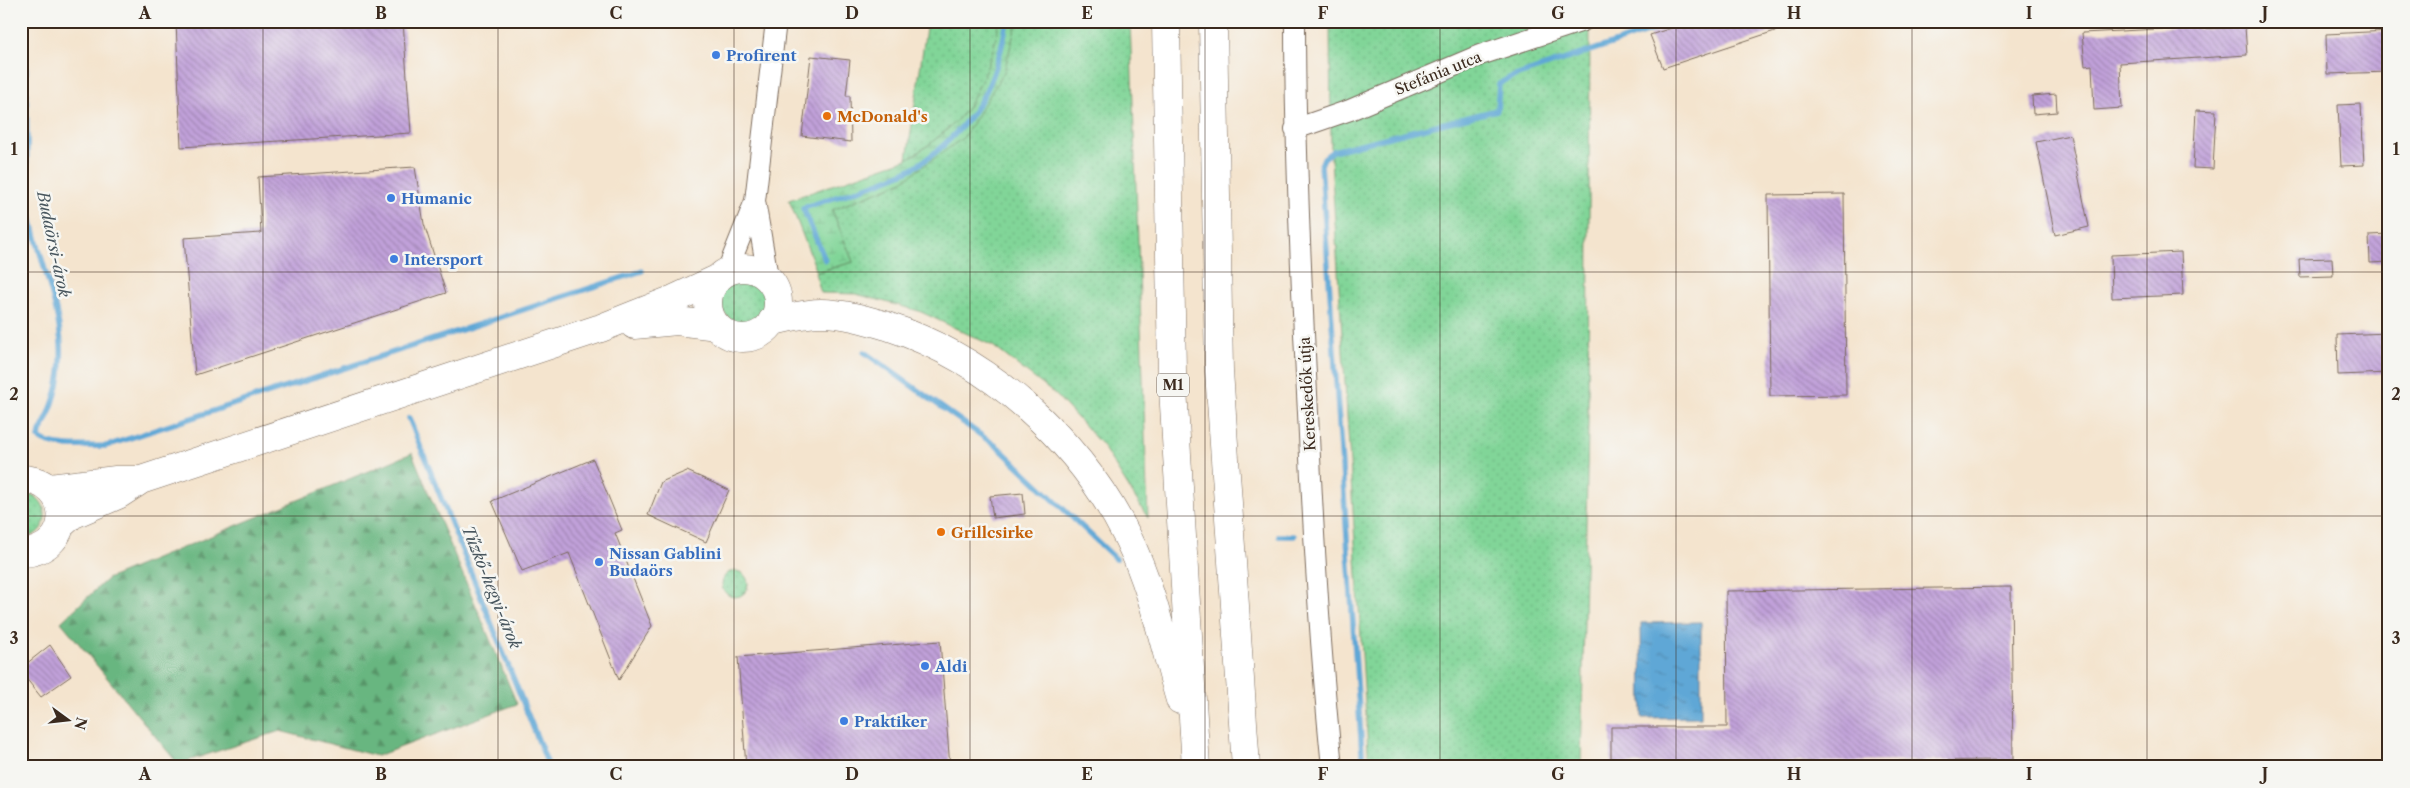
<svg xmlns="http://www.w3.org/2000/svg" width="2410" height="788" font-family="'Libre Caslon Text',serif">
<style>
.grass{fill:url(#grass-dots);stroke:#5e805b}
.forest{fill:url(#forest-firs);stroke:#52704f}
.wetland{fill:url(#wetland-marsh);stroke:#5e805b}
.water{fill:url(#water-ripples);stroke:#4d687a}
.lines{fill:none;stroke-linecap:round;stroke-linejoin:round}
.stream{stroke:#5fa7d6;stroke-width:5.5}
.building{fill:url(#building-back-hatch)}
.street-casing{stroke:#7c6b5c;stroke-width:22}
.secondary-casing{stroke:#7c6b5c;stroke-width:29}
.highway-casing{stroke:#7c6b5c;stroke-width:29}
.street{stroke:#fff;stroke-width:20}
.secondary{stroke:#fff;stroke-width:28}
.highway{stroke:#fff;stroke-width:28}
.grid{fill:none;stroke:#3b2a1e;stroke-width:1;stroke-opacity:0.55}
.shop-dot{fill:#3f7fe0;stroke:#f6f6f2;stroke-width:2}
.food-dot{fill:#e8710a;stroke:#f6f6f2;stroke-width:2}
.labels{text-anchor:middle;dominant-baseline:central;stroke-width:5;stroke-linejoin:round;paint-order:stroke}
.shield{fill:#f6f6f2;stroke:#73675e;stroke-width:1}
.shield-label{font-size:14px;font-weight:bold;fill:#3b2a1e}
.shop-label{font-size:15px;font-weight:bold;fill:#366cbe;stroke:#f6f6f2;text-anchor:start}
.street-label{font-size:15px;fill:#3b2a1e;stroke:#f6f6f2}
.food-label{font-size:15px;font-weight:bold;fill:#c56008;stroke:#f6f6f2;text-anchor:start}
.water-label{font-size:16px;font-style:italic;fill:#48565e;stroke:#f6f6f2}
.neatline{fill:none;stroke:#3b2a1e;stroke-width:2}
.grid-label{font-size:16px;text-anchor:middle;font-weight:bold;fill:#3b2a1e}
</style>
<defs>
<pattern id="grass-dots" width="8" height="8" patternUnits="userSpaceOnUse" patternTransform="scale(1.25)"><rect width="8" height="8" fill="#81d598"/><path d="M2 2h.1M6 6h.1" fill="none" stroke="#70b783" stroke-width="1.8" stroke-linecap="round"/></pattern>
<pattern id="forest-firs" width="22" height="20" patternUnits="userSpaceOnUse" patternTransform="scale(1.25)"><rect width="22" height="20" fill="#68b680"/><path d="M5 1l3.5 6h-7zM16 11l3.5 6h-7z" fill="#579468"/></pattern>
<pattern id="wetland-marsh" width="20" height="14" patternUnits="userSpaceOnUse" patternTransform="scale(1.25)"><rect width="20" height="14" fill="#81d598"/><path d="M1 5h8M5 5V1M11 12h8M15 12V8" fill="none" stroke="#70b783"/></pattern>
<pattern id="water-ripples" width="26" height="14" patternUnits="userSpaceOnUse" patternTransform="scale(1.25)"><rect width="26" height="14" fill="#5fa7d6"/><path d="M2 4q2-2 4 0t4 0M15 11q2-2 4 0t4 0" fill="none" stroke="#5088ad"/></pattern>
<pattern id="building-back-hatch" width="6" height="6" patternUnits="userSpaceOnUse" patternTransform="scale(1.25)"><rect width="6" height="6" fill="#c1a1da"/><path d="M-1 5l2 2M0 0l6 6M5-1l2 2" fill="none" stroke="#9e83b0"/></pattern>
</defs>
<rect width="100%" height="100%" fill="#f6f6f2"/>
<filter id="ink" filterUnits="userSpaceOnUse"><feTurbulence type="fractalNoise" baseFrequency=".02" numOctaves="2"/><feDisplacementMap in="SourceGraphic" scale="10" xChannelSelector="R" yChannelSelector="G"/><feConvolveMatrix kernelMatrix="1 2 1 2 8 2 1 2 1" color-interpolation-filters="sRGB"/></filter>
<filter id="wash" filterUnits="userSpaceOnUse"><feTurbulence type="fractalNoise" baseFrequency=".0096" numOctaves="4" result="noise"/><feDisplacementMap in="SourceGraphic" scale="20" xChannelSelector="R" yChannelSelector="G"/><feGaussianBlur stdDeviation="1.12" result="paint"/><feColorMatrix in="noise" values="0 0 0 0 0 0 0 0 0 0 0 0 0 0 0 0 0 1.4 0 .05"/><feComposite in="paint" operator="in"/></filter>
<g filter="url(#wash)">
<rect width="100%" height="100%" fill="#f4e4ce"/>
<!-- grass -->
<path class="grass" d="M927,21H999C996,49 982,83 968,107C958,123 924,150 907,159Z
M1017,21H1130L1148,518L1102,445L1057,396L993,346L919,311L856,294L821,293L815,273L853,262L832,210L901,182L1004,72Z
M1330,21H1590L1588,429L1581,767H1369L1331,159Z
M721 301a22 22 0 1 1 44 0a22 22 0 1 1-44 0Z
M21,493C53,492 53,539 21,537Z
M722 584a13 13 0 1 1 26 0a13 13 0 1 1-26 0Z"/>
<!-- forest -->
<path class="forest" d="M412,453L517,704L377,756L280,731L178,764L61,622L107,579Z"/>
<!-- wetland -->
<path class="wetland" d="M999,21H1017L1004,72L963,138L901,182L832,210L853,262L817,272L789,200L907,159C924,150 958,123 968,107C982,83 996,49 999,21Z"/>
<!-- water -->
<path class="water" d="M1701,622V717L1642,718L1641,623Z"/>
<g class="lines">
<!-- stream -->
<path class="stream" d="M25,21C26,62 26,103 27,143C27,162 25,182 28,201C42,288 88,345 40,432L39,438C52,449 89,446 106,446L642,271
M825,260L803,208C835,197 869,188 900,174C933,161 971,122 986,91C997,69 1003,44 1007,21
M864,352L999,448L1116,559
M409,418L549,767
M1279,536H1294
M1363,767L1321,165L1324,158L1333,151L1497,110L1499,84L1509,78L1680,21"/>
</g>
<g id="blocks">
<!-- building -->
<path class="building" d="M176,21H403L411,133L181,147Z
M1693,21H1796V24L1663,68L1650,35Z
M2197,27V29L2245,27L2247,55L2120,63L2122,108L2094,110L2092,65L2085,66L2082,33Z
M2389,31V72L2327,74L2326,34Z
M811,56L850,60L846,96H850L851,142L802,136Z
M2056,94L2057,112L2033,114L2032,96Z
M2361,104L2364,165L2341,166L2338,105Z
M2196,110L2216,111L2213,169L2193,168Z
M2070,135L2089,227L2055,235L2036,142Z
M415,167L424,224L446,293L195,375L184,238L261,233L258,177Z
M1844,194L1846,395L1770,396L1768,195Z
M2389,234V262L2370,263L2369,235Z
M2181,252L2183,295L2112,298L2111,255Z
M2332,258L2333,276L2300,277L2299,259Z
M2389,333V373L2338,375L2337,335Z
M593,459L622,530L615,533L652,626L619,680L569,553L522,571L492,501Z
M687,471L729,490L706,542L648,515L661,482Z
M1023,493L1025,514L993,518L990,496Z
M2011,587L2013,760L1611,764V727H1727L1726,591Z
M940,641L950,767H746L738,657Z
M50,645L71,676L41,697L21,672V668Z"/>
</g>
</g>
<g filter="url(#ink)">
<use href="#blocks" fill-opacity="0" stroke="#7c6b5c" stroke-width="1"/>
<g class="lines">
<defs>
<path id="street" d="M1295,21C1295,152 1301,282 1308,413C1313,531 1320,649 1332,767
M1295,129L1350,110L1480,55L1583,21
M755,201L768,277L772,283
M727,271L755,201L776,21"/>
<path id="secondary" d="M708 303a35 35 0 1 1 70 0a35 35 0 1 1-70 0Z
M634,325L677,321L717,326
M21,479C75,480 75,552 21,553
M50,488L116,480H136
M61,525L72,515L118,495L141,480L601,328L674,299L717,279"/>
<path id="highway" d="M1166,21L1172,372L1196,767
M1213,21L1219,371L1246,767
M772,321C788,318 805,313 821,313C843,313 867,320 887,326C991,360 1080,441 1128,538C1153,589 1164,646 1180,700"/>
</defs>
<!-- street casing -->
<use href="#street" class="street-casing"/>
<!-- secondary casing -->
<use href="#secondary" class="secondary-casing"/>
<!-- highway casing -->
<use href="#highway" class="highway-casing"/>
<!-- street -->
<use href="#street" class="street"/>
<!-- secondary -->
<use href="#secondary" class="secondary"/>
<!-- highway -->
<use href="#highway" class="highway"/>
</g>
</g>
<!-- grid -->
<path class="grid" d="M263,21V767M498,21V767M734,21V767M970,21V767M1205,21V767M1440,21V767M1676,21V767M1912,21V767M2147,21V767M21,272H2389M21,516H2389"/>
<!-- markers -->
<g class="shop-dot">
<circle cx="716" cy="55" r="5"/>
<circle cx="391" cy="198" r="5"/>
<circle cx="394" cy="259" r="5"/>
<circle cx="599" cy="562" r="5"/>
<circle cx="925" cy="666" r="5"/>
<circle cx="844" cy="721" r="5"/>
</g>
<g class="food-dot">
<circle cx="827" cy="116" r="5"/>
<circle cx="941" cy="532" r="5"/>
</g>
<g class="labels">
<!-- shield labels -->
<rect class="shield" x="1157" y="373.5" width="32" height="23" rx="4"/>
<g class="shield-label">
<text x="1173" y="385">M1</text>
</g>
<!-- shop labels -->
<g class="shop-label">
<text x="726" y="55">Profirent</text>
<text x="401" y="198">Humanic</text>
<text x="404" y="259">Intersport</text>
<text x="609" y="553">Nissan Gablini<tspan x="609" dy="17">Budaörs</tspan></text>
<text x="935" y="666">Aldi</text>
<text x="854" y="721">Praktiker</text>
</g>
<!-- street labels -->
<g class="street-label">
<text transform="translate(1438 73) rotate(-22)">Stefánia utca</text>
<text transform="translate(1307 394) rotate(-93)">Kereskedők útja</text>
</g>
<!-- food labels -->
<g class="food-label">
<text x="837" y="116">McDonald's</text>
<text x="951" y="532">Grillcsirke</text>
</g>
<!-- water labels -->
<g class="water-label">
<text transform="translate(54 244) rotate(78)">Budaörsi-árok</text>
<text transform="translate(492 587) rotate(68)">Tűzkő-hegyi-árok</text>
</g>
</g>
<!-- margin -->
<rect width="2410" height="788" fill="none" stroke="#f6f6f2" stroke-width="55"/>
<!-- north arrow -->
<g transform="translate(68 720) rotate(105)" stroke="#f6f6f2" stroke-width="4" paint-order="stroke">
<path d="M0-4L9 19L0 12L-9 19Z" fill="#3b2a1e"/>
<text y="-8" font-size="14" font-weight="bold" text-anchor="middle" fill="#3b2a1e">N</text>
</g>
<rect x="28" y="28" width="2354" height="732" class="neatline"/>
<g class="grid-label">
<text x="145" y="19">A</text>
<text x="381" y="19">B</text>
<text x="616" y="19">C</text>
<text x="852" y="19">D</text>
<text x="1087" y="19">E</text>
<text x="1323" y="19">F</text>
<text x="1558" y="19">G</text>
<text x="1794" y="19">H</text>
<text x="2029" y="19">I</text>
<text x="2265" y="19">J</text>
<text x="14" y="155">1</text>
<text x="2396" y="155">1</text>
<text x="14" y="400">2</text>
<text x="2396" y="400">2</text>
<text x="14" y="644">3</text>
<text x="2396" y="644">3</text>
<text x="145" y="780">A</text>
<text x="381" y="780">B</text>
<text x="616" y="780">C</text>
<text x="852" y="780">D</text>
<text x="1087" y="780">E</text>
<text x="1323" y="780">F</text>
<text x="1558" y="780">G</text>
<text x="1794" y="780">H</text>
<text x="2029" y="780">I</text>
<text x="2265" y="780">J</text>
</g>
</svg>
